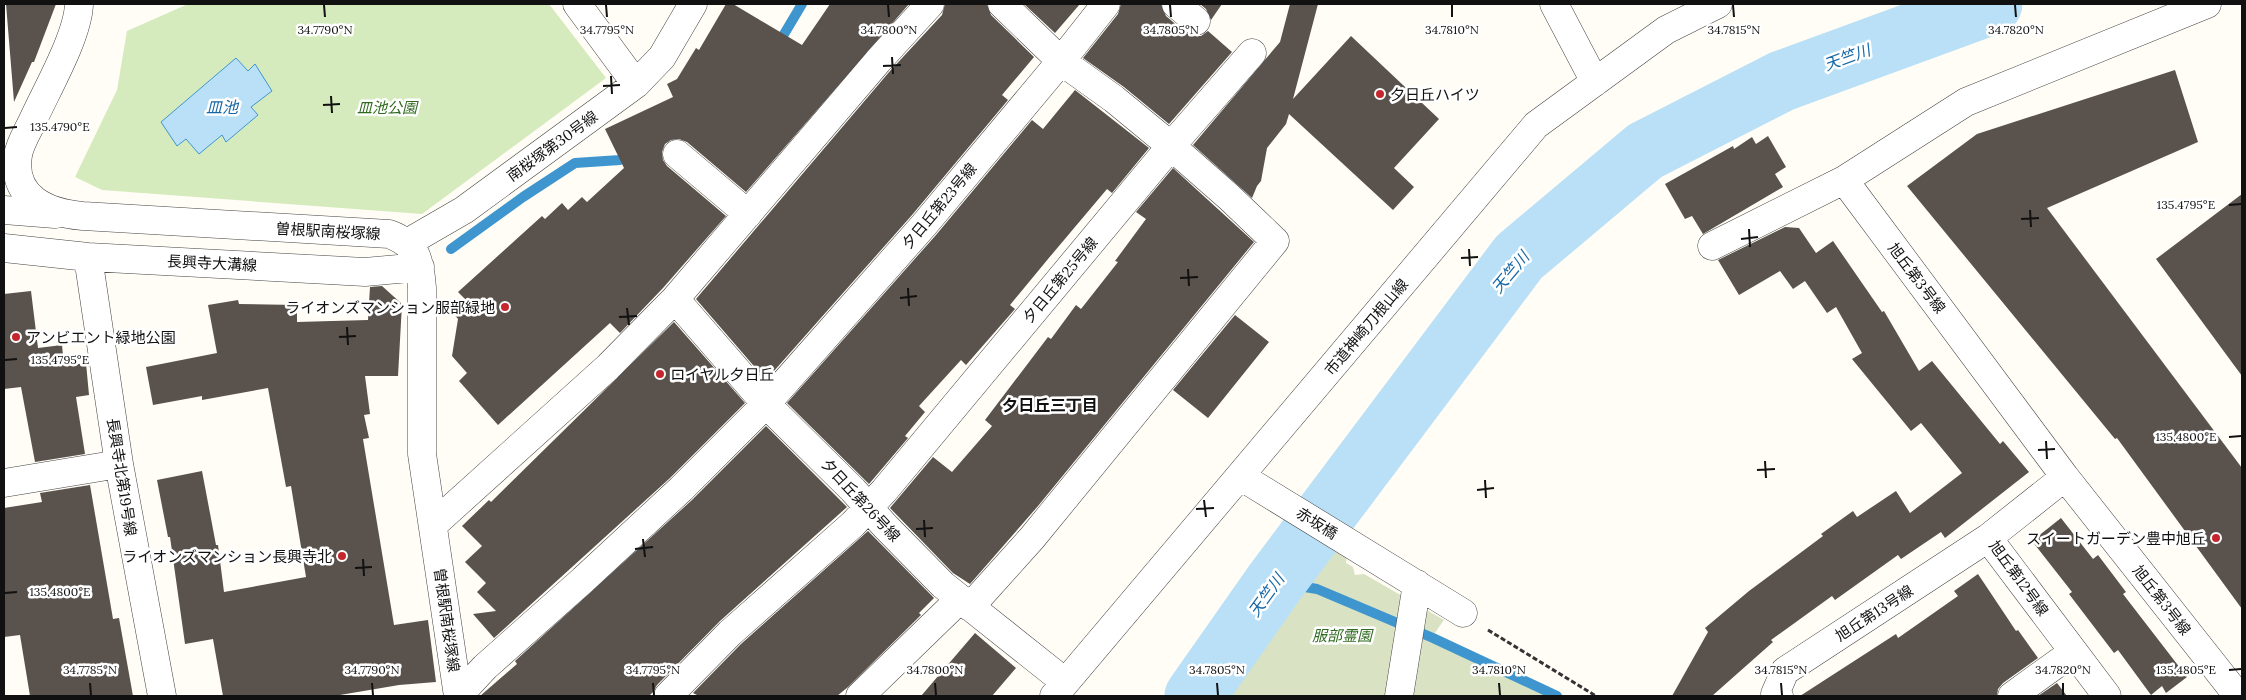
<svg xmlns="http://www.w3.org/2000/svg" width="2246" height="700" font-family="Lora,'Noto Sans JP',serif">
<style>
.green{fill:#d5ebbd}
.cemetery{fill:#d9e3c4}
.water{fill:#b9e0f7;stroke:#3f96cf}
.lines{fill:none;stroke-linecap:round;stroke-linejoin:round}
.stream{stroke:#3f96cf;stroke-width:10}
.river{stroke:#b9e0f7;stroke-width:61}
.building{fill:#5a524d}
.minor-casing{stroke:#444;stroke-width:29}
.path{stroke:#333;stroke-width:3;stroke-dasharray:5 2.5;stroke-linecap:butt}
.minor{stroke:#fff;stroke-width:28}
.ticks{fill:none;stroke:#111;stroke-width:2}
.poi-dot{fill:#c4262e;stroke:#fff;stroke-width:2}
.labels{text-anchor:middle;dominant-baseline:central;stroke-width:5;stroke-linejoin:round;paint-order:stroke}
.poi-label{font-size:15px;fill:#111;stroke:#fff;text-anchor:start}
.park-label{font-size:15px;font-style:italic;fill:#2f6b1f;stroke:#fff}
.street-label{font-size:15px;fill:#111;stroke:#fff}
.water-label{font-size:16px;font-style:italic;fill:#1768a6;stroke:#fff}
.neighbourhood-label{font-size:16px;font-weight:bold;fill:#111;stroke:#fff}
.ticks-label{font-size:12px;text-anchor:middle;fill:#111;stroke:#fff;stroke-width:5;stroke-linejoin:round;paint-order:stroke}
</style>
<rect width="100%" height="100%" fill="#fffdf5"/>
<!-- green -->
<path class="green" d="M188,4H549L606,78L422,214L102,190L75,177L117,90L127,31Z"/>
<!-- cemetery -->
<path class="cemetery" d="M1330,545L1347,555L1346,563L1353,567L1355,575L1364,574L1444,620L1430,640L1549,696H1222Z"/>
<!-- water -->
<path class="water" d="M236,58L248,71L255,64L272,91L251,107L258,115L226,142L222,135L199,154L186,139L177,146L161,122Z"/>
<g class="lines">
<!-- stream -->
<path class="stream" d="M777,46L802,4
M451,249L523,197L575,163L620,160L629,151
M1275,582L1317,589L1433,638L1557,696"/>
<!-- river -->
<path class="river" d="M1195,696L1275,582L1519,257L1645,151L1782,81L1992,4"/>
</g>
<!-- building -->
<path class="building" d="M6,4H56L34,62H32L14,102Z
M726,4H733L802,45L830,4H909L746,192L687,142L679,139L671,140L665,144L662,152L663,160L667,166L726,216L663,288L620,333L610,323L498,425L459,381L467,373L452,356L458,319L453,313L467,301L458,292L542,216L545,219L562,203L568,210L582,197L587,202L624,168L605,129L673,97L667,84L677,79L696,48L699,50Z
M945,4H987L991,15L1034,57L1002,95L1008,100L912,215L766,380L696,299L890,71L942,15Z
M1024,4H1080L1055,33Z
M1121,4H1161L1166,16L1186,33L1194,36H1201L1208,31L1232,52L1169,124L1124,87L1083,58L1118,14Z
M1200,4H1222L1211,20L1206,9Z
M1290,4H1318L1293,99L1351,36L1439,119L1394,168L1414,187L1393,210L1289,114L1286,124L1267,148L1261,181L1257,186L1252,198L1193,145L1280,42Z
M2175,70L2198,142L2047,208L2242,468V609L2117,438L2115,439L1907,186L1977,134Z
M1075,90L1149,148L1112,193L1107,189L1048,259L1010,305L1015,309L966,365L961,360L919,406L925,412L905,436L908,438L869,484L787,403L936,235L1032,120L1043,129Z
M1768,136L1786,167L1775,174L1783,187L1703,234L1692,216L1685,219L1665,184L1733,146L1734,149L1752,137L1756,144Z
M1173,168L1254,242L1038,506L970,584L953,573L890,508L933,457L952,472L992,426L985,420L1048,337L1051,339L1076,305L1081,309L1118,262L1115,261L1146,219L1136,212Z
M2242,194V376L2156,259Z
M1785,227L1799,228L1816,253L1833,241L1882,312L1884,311L1919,371L1932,361L2000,444L2003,441L2029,472L1945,538L1941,532L1901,559L1898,555L1835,600L1832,596L1771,640L1773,642L1712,696H1672L1708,632L1705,628L1749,591L1823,536L1821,534L1853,511L1857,517L1896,491L1910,513L1962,473L1921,423L1911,431L1852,359L1862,353L1836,307L1827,313L1805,281L1793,289L1780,271L1739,295L1718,260Z
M382,286L402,304L398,376H365L370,414L364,415L369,438L363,439L394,625L428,620L436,682L399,685L334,696H223L213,639L185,644L170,537H168L157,480L202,471L216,545H218L224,592L306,577L291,486L286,487L268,388L202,400V396L153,405L146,367L217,353L208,305L238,300L239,304L297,305V322L368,320L370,287Z
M31,291L38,348L62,345L64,366L86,363L89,395L76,397L85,454L35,462L21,387L4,389V294Z
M1235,315L1269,342L1208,418L1173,390Z
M674,322L745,403L670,478L494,638L473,614L496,611L477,592L486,583L465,562L482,546L462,526L489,500L491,502Z
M766,426L847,507L720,621L657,685L653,692L649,696H480L517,664L515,661L692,500Z
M90,485L113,619L119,618L133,696H30L20,635L4,637V508L42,502L40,493Z
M2061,518L2093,559L2098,555L2126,592L2123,594L2187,677L2166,693L2162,686L2151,695L2118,650L2114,653L2069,594L2072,592L2032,541Z
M868,531L934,598L919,613L921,615L848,687L837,696H699L693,693L741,644Z
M1978,574L2016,631L2018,630L2038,658L2003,683L1998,689L1997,696H1800L1896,634L1898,638L1958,596L1954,591Z
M975,633L1016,668L992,696H921Z
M2057,683L2067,696H2038Z"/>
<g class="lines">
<defs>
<path id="minor" d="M79,4C78,36 47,89 33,120C28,131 20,143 18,155C11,198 48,213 83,216L389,234C417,244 420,260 422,288V454L458,696
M1176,4L1196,21
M1554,4L1595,82
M2207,4L1966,102L1844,180L2065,477L2238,696
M636,84L662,57L693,4
M677,154L748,214
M4,210L55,214
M407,243L464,210L636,84L577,4
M1712,246L1844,180
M4,248L88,257L365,272L420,267
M88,257L119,464L162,696
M675,299L766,404L853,490L885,526L943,585L1065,682
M1240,476L1463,613
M2065,477L1988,538L2107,696
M4,483L119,464
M434,524L608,367L675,299L878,61L930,4
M970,607L1032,538L1275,241L1229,197L1171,146L1114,99L1061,61L1002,4
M458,696L485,667L583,580L681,489L766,404L924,225L1061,61L1106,4
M668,696L730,633L853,524L884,491L1171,146L1252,53
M860,696L960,599
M1054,696L1536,125L1666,30L1718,4
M1399,696L1417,584
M1779,696L1775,694L1785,671L1988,538
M2012,696L2073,652"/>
</defs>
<!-- minor casing -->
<use href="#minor" class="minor-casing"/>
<!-- path -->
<path class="path" d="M1488,630L1596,696"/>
<!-- minor -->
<use href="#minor" class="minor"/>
</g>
<!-- ticks -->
<path class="ticks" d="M324,5L325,17M606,5L607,17M888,5L889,17M1170,5L1171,17M1452,5V17M1733,5L1734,17M2015,5L2016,17M892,57L893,74M883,66L901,65M611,76L612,94M603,86L620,85M331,96L332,113M323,105L340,104M5,128L17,127M2229,205L2241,204M2030,210L2031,227M2021,219L2039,218M1749,229L1750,247M1741,239L1758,237M1469,249L1470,266M1461,258L1478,257M1188,269L1189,286M1180,278L1198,277M908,288L909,306M900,298L917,296M627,308L629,325M619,317L637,316M347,327L348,345M339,337L356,336M5,360L17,359M2229,437L2241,436M2046,441L2047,459M2038,450L2055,449M1765,461L1766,478M1757,470L1775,469M1485,480L1486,498M1477,490L1494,488M1204,500L1206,517M1196,509L1214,508M924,520L925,537M916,529L933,528M643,539L645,557M635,549L653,547M363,559L364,576M355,568L372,567M5,593L17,592M2229,670L2241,669M90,683L91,695M372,683L373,695M653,683L654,695M935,683L936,695M1217,683L1218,695M1499,683L1500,695M1781,683L1782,695M2063,683V695"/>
<!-- markers -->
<g class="poi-dot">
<circle cx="1380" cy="94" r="5"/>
<circle cx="505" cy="307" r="5"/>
<circle cx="16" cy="337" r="5"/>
<circle cx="660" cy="374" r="5"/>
<circle cx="2216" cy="538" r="5"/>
<circle cx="342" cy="556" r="5"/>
</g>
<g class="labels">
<!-- poi labels -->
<g class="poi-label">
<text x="1390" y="94">夕日丘ハイツ</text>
<text x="495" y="307" text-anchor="end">ライオンズマンション服部緑地</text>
<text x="26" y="337">アンビエント緑地公園</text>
<text x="670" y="374">ロイヤル夕日丘</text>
<text x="2206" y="538" text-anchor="end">スイートガーデン豊中旭丘</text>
<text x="332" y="556" text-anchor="end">ライオンズマンション長興寺北</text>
</g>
<!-- park labels -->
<g class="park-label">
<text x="387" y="107">皿池公園</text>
<text x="1342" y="635">服部霊園</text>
</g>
<!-- street labels -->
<g class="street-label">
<text transform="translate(552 146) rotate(-36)">南桜塚第30号線</text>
<text transform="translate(939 206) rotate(-50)">夕日丘第23号線</text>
<text transform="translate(328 231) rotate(3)">曽根駅南桜塚線</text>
<text transform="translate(212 263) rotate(3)">長興寺大溝線</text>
<text transform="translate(1917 278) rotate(53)">旭丘第3号線</text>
<text transform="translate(1060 280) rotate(-50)">夕日丘第25号線</text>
<text transform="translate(1366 327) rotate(-50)">市道神崎刀根山線</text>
<text transform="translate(122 477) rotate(81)">長興寺北第19号線</text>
<text transform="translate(861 500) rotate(47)">夕日丘第26号線</text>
<text transform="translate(1317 523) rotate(32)">赤坂橋</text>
<text transform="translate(2019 578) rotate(54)">旭丘第12号線</text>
<text transform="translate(2162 600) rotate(52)">旭丘第3号線</text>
<text transform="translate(1874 613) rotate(-33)">旭丘第13号線</text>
<text transform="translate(447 620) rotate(82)">曽根駅南桜塚線</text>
</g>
<!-- water labels -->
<g class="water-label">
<text transform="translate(1847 57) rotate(-20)">天竺川</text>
<text x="222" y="107">皿池</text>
<text transform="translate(1510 272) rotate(-50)">天竺川</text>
<text transform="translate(1266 595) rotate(-54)">天竺川</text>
</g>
<!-- neighbourhood labels -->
<g class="neighbourhood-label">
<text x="1050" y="405">夕日丘三丁目</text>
</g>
</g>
<g class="ticks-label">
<text x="325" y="34">34.7790°N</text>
<text x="607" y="34">34.7795°N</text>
<text x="889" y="34">34.7800°N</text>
<text x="1171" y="34">34.7805°N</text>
<text x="1452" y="34">34.7810°N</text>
<text x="1734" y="34">34.7815°N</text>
<text x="2016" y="34">34.7820°N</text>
<text x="60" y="131">135.4790°E</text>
<text x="2186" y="209">135.4795°E</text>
<text x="60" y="364">135.4795°E</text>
<text x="2186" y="441">135.4800°E</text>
<text x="60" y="596">135.4800°E</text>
<text x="2186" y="674">135.4805°E</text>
<text x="90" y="674">34.7785°N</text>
<text x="372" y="674">34.7790°N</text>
<text x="653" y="674">34.7795°N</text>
<text x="935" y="674">34.7800°N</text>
<text x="1217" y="674">34.7805°N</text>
<text x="1499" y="674">34.7810°N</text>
<text x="1781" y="674">34.7815°N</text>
<text x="2063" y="674">34.7820°N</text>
</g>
<!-- border -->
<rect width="2246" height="700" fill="none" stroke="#111111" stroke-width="10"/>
</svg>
